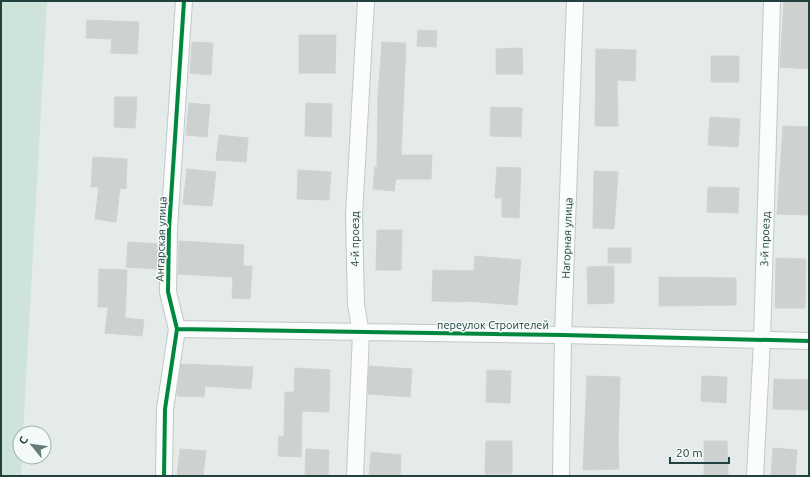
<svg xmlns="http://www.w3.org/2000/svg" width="810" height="477" font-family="Ubuntu,sans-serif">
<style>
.green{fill:#cee4da}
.building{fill:#cdd2d1;stroke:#ced4d3}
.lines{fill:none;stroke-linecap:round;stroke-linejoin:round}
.street-casing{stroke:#c2c8c7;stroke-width:18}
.street{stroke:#fbfcfc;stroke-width:16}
.cycleway-casing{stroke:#f4faf8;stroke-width:6}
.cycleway{stroke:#00873e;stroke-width:4}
.labels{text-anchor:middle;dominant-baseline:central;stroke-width:3;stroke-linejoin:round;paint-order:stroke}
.street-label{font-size:11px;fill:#22403e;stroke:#f4faf8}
</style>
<rect width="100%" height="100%" fill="#e5ebea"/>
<!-- green -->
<path class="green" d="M1,1H47L23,433H20V457H22L21,476H1Z"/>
<!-- building -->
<path class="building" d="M784,1H809V69L780,67Z
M87,20L139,22L137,54L111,53L112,39L86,38Z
M418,30L437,31L436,47L417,46Z
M299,35H336L335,73H299Z
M192,42L213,43L211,75L190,73Z
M382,42L406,43L401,155H432L431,179H396L394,191L373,189L375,167H377L378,96Z
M522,48L523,74H496V49Z
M596,49L636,50L635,81L617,80L618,126H595Z
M711,56H739V82H711Z
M115,97H137L135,128L114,127Z
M189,103L210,105L207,137L186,135Z
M306,103L332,104L331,137L305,136Z
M491,107L522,108L521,137L490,136Z
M710,117L740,119L738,147L708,145Z
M783,126L809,127L808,215L777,214Z
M219,135L248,138L246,162L216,160Z
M93,157L127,159L126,189L120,188L116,222L95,219L99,187H91Z
M497,167L521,168L519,218L502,217V198H495Z
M187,169L216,172L212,206L183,204Z
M298,170L331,172L329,200L297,199Z
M594,171L618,172L614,229L593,228Z
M708,187L739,188L738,213L707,212Z
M377,230H402L401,270H376Z
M179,241L244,245L243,266H252L250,299L232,298L233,277L178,274Z
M128,242L159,244V269L126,267Z
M608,248H631V263H608Z
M475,256L521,260L517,305L464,301V302L432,301L433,270L474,271Z
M776,258L806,259L805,308H775Z
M614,266V303L588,304L587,267Z
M99,269L127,270L125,318L144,320L142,336L105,333L108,307H98Z
M659,277L736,278V305L659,306Z
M181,364L253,367L251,389L205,386L204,397L177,396Z
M369,366L412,369L410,397L368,394Z
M295,368L330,370L329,412L302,411L301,457L278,456L279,436H284L285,392H294Z
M487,370L511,371L510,403L486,402Z
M587,376L620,377L618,443L619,469L583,470Z
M702,376L727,377L726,403L701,401Z
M774,379L809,380V410L773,409Z
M486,441H512V474H485Z
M704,441H727L728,475L704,476Z
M773,448L797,450L795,476H771Z
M180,449L206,451L203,476H177Z
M306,449L329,450L328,476H305Z
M371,452L401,455L400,476H369Z"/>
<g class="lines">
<defs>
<path id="street" d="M177,329L563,335L809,341
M164,476L165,409L177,329L168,292L169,229L184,1
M355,476L361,333L356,305L354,215L366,1
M561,476L563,335L575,1
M755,476L762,341L772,1"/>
</defs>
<!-- street casing -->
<use href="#street" class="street-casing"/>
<!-- street -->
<use href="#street" class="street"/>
<defs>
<path id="cycleway" d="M177,329L563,335L809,341
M164,476L165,409L177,329L168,292L169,229L184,1"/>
</defs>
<!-- cycleway casing -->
<use href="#cycleway" class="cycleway-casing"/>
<!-- cycleway -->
<use href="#cycleway" class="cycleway"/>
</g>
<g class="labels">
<!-- street labels -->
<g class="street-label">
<text transform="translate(567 238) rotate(-88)">Нагорная улица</text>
<text transform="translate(161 239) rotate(-88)">Ангарская улица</text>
<text transform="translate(355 239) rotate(-90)">4-й проезд</text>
<text transform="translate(765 239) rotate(-88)">3-й проезд</text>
<text x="493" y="325">переулок Строителей</text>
</g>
</g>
<!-- border -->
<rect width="810" height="477" fill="none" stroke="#22403e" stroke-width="4"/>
<!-- north arrow -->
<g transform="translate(32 445) rotate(299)"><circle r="19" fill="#f4faf8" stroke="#a0b0ae"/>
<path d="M0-3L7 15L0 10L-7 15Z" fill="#667c7a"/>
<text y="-6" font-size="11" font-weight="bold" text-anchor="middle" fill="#22403e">С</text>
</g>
<!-- scale -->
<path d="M670 457v6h59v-6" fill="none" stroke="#22403e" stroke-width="2"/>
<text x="676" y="457" font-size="12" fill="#22403e" stroke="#f4faf8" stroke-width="3" paint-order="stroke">20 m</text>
</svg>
